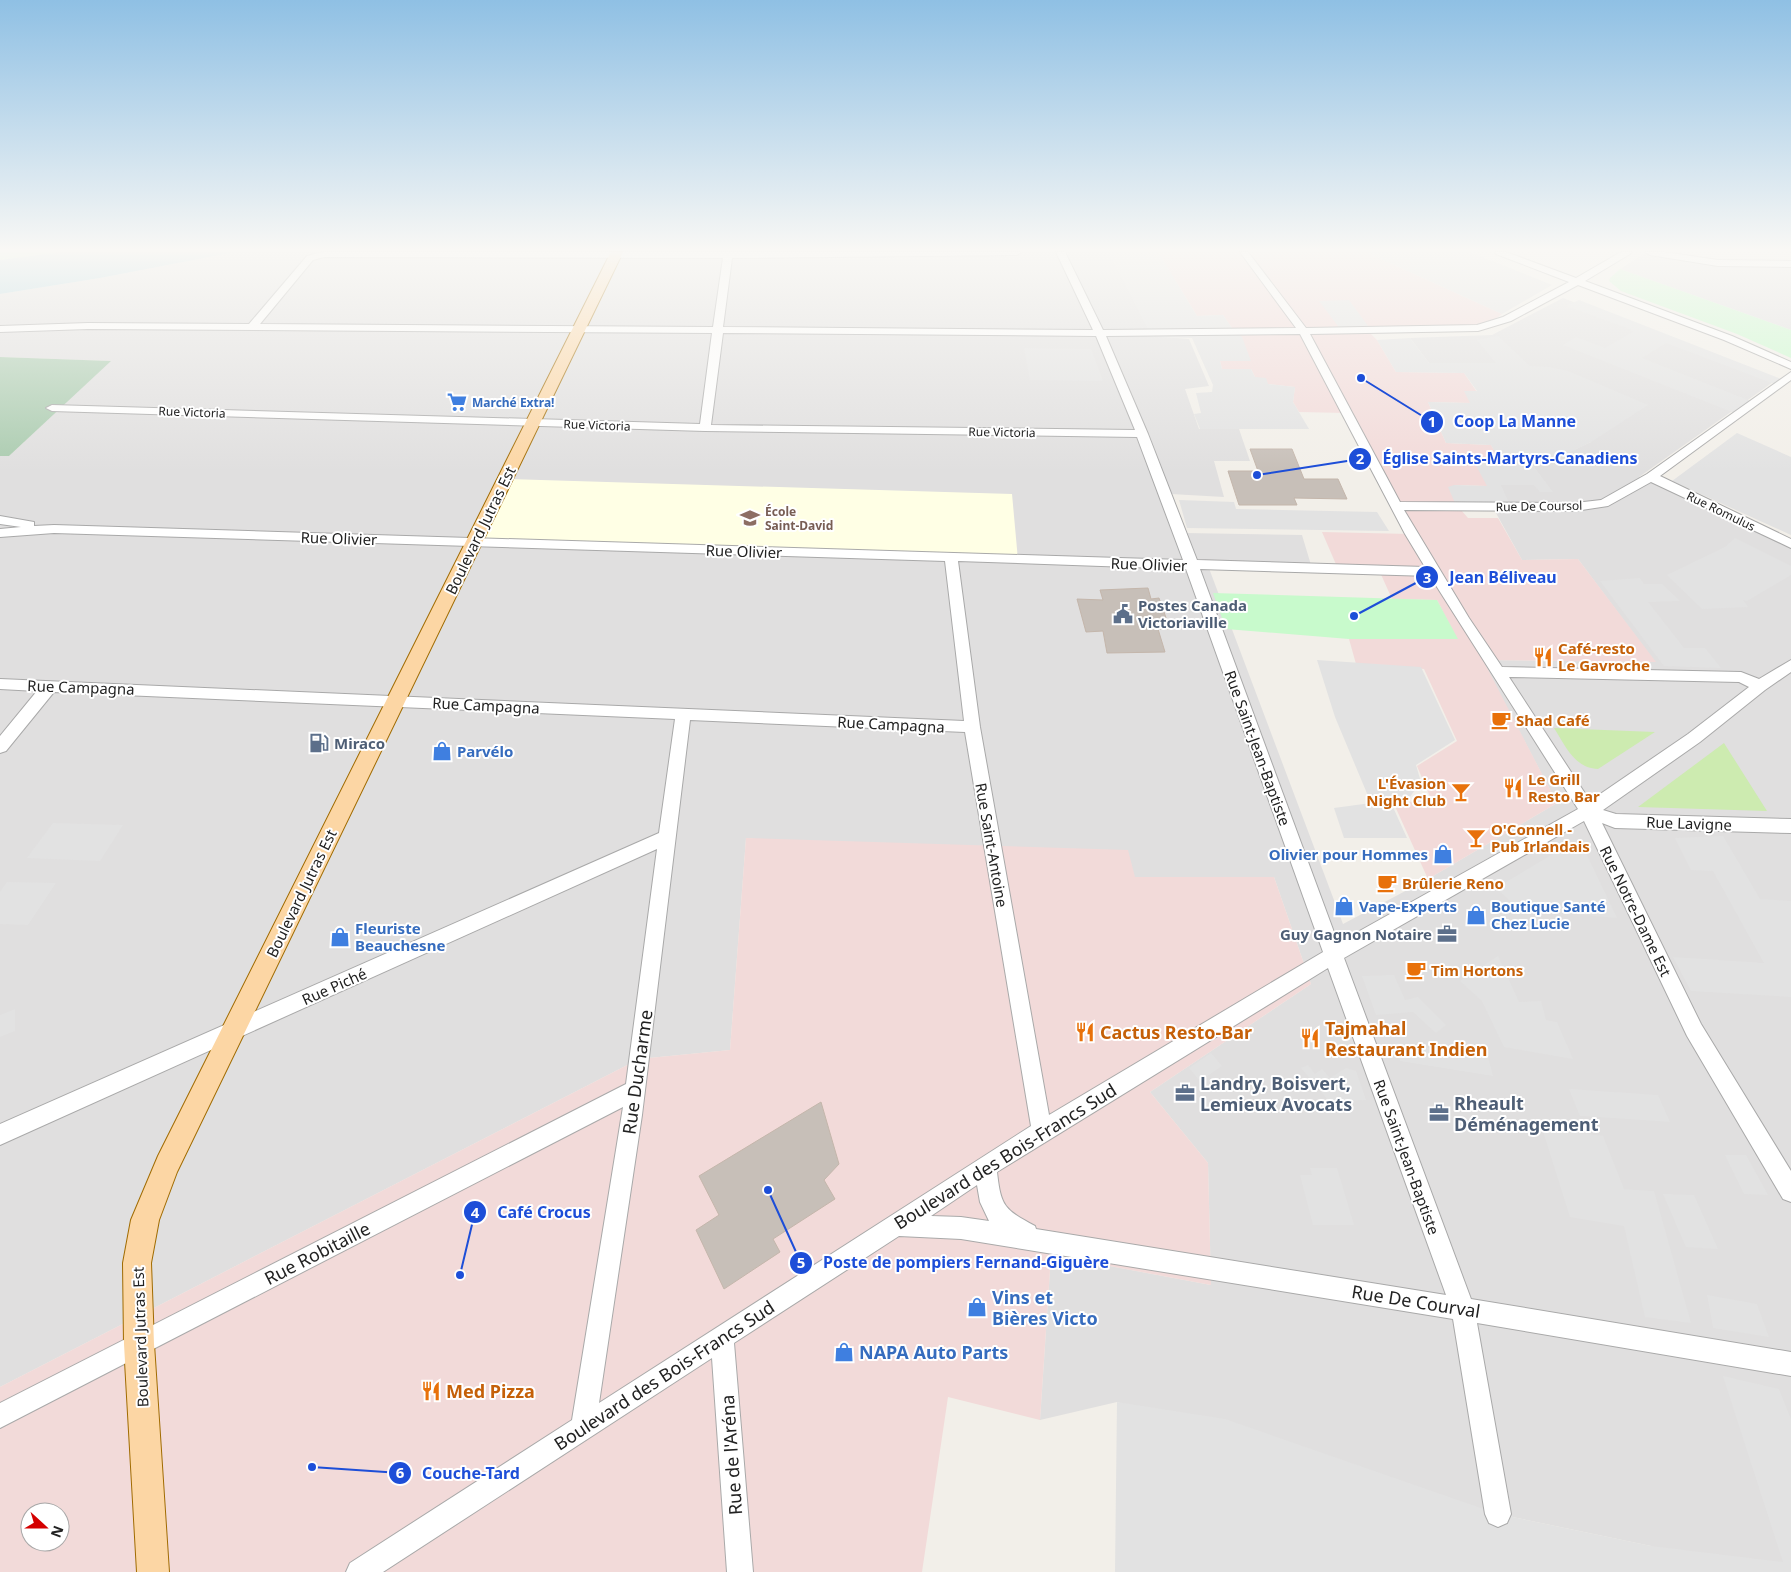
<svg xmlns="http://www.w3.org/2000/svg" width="1791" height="1572" font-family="'Noto Sans',sans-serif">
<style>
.residential{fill:#e0dfdf}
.commercial{fill:#f2dad9;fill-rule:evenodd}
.education{fill:#ffffe5}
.grass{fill:#cdebb0}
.cemetery{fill:#aacbaf}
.park{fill:#c8facc}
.parking{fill:#e2e2e2}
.water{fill:#aad3df}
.building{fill:#c7bfb8;stroke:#c4b6ab}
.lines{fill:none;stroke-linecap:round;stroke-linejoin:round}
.minor-casing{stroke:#a9a9a9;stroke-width:2}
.major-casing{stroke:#a06b00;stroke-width:2}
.minor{fill:#fff;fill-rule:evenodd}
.major{fill:#fcd6a4;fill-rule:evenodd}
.labels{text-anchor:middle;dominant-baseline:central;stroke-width:4;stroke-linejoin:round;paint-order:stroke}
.far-shop-label{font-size:12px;font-weight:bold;fill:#366cbe;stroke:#fff;text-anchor:start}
.far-street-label{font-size:12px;fill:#222;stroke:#fff}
.far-education-label{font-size:12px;font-weight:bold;fill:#785e54;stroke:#fff;text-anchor:start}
.street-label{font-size:15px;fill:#222;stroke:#fff}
.service-label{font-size:15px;font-weight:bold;fill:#4e5e75;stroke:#fff;text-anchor:start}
.food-label{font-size:15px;font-weight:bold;fill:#c56008;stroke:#fff;text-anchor:start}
.shop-label{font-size:15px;font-weight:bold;fill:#366cbe;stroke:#fff;text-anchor:start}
.near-food-label{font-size:18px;font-weight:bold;fill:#c56008;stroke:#fff;text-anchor:start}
.near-street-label{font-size:18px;fill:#222;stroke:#fff}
.near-service-label{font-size:18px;font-weight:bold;fill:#4e5e75;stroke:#fff;text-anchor:start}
.near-shop-label{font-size:18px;font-weight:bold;fill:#366cbe;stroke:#fff;text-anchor:start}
.leader{fill:none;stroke:#1d4ed8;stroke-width:2}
.callout-dot{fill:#1d4ed8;stroke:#fff;stroke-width:2}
.mark-label{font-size:15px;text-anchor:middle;font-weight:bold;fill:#fff}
.callout-label{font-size:16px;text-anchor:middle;font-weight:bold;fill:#1d4ed8;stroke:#fff;stroke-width:4;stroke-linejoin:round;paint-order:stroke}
</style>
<rect width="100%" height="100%" fill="#f2efe9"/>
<!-- residential -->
<path class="residential" d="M235,252H1109L1152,336L1189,339L1209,386L1185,389L1199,429H1239L1250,461H1214L1224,497L1171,494L1185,533L1302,535L1311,565L1207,563L1343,924L1428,879L1557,803L1482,660L1655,662L1578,559L1522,560L1491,504L1501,485H1534L1552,492L1530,462L1533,456L1556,458L1591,442L1497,363H1429L1410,338L1492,335L1563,298L1776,380L1639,477L1791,547V1572H1660L1651,1546L1498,1514L1117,1402L1040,1420L1051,1255L1211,1285L1208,1163L1150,1092L1311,984L1274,877H1135L746,838L730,1050L639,1059L0,1387V456H9L110,361L0,357V294L100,278Z
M1647,252H1670L1727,261L1791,260V330L1620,269Z"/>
<!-- commercial -->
<path class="commercial" d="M1158,252H1366L1502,314L1485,327L1367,330L1377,340L1396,372L1464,373L1477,392L1471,403L1428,402L1446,443L1491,445L1499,458L1487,486L1454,485L1455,503L1468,518H1498L1522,560L1578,559L1656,662L1483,660L1557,803L1428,879L1394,804L1431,799L1417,766L1457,741L1424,669L1356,664L1349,639H1457L1437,600L1392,599L1379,570L1338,569L1322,532L1410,534L1346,413L1299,412L1293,402L1295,387L1268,384L1255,377L1251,369H1222L1220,361L1234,331L1223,315L1197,316Z
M746,838L1128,850L1135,877H1274L1311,984L1150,1092L1208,1163L1211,1285L1051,1255L1040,1420L948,1397L922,1572H0V1387L639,1059L730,1050ZM30,1512H60V1542H30Z"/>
<!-- education -->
<path class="education" d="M505,479L1012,494L1018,560L474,543Z"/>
<!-- grass -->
<path class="grass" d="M1554,728L1655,732L1598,769C1574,768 1565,745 1554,728Z
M1724,743L1767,811L1638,807Z"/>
<!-- cemetery -->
<path class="cemetery" d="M0,357L111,361L9,456H0Z"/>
<!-- park -->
<path class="park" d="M0,252H61L0,260Z
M1620,269L1791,330V358L1737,334L1621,291L1609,281L1610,278Z
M1213,593L1437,600L1458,639H1349L1226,629Z"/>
<!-- parking -->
<path class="parking" d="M1109,252H1158L1197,316L1223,315L1234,331L1242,337L1251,361H1220L1222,369H1251L1255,377L1266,378L1268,384L1295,387L1293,402L1309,429H1200L1194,414L1201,413L1196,393L1212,392L1213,385L1192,338L1152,337Z
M1366,252H1470L1552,285L1502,314Z
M1349,300L1371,330H1341L1319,301Z
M1579,300L1784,380L1777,385L1666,343L1642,358L1753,402L1737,414L1563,345L1576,337L1605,348L1633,332L1630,329L1566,306Z
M1498,336L1530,366L1549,367L1568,371L1648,405L1591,442L1556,459L1533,457L1530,462L1553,492H1540L1534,485H1501L1509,503H1455L1448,487L1454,485L1487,486L1472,458H1498L1491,445L1446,443L1428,402L1470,403L1464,391H1477L1464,373L1396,372L1377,340L1410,338L1429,363H1496L1477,340Z
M1024,348L1091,349L1103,381L1030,380Z
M1737,433L1791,457V535L1672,481Z
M1179,500L1234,502L1236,509L1377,512L1389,531L1187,528Z
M1735,538L1791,566V575L1747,601L1743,600L1748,607L1702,609L1667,575L1725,547Z
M1640,578L1644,584H1662L1680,601L1648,602L1684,648H1705L1721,668L1664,666L1600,581Z
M1317,660L1421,667L1455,740L1416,765L1421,782L1409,798L1392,805L1407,838H1344L1334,808L1371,803L1335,717Z
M53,823L123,825L100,861L27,858Z
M1723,836L1760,899L1791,901V997L1691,991L1673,957L1764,963L1713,871L1691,870L1675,838Z
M1570,844L1584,849L1617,918L1519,909L1496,888Z
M7,882L56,883L28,925L0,924V892Z
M1498,956L1519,1002L1541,1001L1546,1020L1557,1022L1573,1059L1504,1047L1482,1001L1460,981Z
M1394,975L1405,1000L1418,997L1446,1025L1436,1033L1413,1012L1376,1015L1362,976Z
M15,1009V1031L0,1037V1015Z
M1396,1043L1488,1057L1493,1076L1400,1061Z
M1211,1053L1222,1066L1200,1081L1189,1068Z
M1308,1065L1315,1074L1322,1069L1330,1078L1346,1068L1356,1071L1366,1100L1329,1101L1301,1068Z
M1569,1089L1658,1095L1670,1122L1580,1116Z
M1542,1128L1603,1136L1624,1189L1654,1191L1691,1323L1645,1317L1624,1226L1570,1217Z
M1725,1155H1746L1768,1195L1744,1194Z
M1310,1168H1337L1354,1225H1313L1300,1175H1312Z
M1663,1194L1694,1195L1718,1249L1686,1247Z
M1707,1295L1757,1304L1769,1337L1713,1328Z
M1723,1376L1779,1389L1791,1419V1572H1115L1117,1402L1225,1419L1498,1514L1651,1546L1783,1562Z"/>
<!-- water -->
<path class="water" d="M61,252H235L100,278L0,294V260Z"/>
<!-- building -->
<path class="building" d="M1250,449H1292L1304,479H1338L1347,499L1294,498L1297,505H1239L1228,471H1258Z
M1148,588L1151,599L1159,598L1170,629H1158L1165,652L1107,653L1103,631L1086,632L1077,599L1103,600L1100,590Z
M821,1102L839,1164L824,1180L835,1199L773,1239L780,1252L724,1289L696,1230L719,1215L699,1176Z"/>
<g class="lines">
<defs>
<path id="minor" d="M323,252H1021L1017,255L732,258L723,327L1093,330L1056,252H1065L1103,330L1296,328L1240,252H1248L1306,328L1477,325L1503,317L1569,282L1496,254L1495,252H1506L1576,278L1621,252H1631L1630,254L1585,281L1732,336L1791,362V369L1724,340L1578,285L1511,321L1478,331L1310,334L1400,502L1575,503L1601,500L1647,474L1791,372V380L1660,476L1791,539V548L1651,482L1608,506L1575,511L1404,510L1469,618L1502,667L1741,672L1759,679L1791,660V672L1765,690L1700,742L1603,810L1616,814L1791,819V833L1615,828L1602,823L1701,1024L1791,1171V1202L1783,1199L1687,1036L1584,821L1344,958L1471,1299L1791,1352V1376L1477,1323L1511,1514L1507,1523L1498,1527L1489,1523L1485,1514L1453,1319L961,1239L899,1236L734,1343L753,1572H727L712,1358L383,1572H346L350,1563L572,1420L623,1107L0,1428V1403L626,1084L657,849L0,1145V1124L659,833L675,719L54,692L6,751L0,753V736L37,691L0,689V679L964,721L945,561L54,533L0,537V529L21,527L0,524V516L34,522V526L54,525L1183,560L1137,437L705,431L52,411L46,408L52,405L700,424L712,333L88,329L0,332V326L88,323L249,324L307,256ZM324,257L723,258L713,327L260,324L313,260ZM723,333L1096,336L1135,430L711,425ZM1300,334L1405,534L1425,567L1197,560L1148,434L1106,336ZM958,561L1186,569L1323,952L1049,1115L980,727ZM1200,569L1430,576L1578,809L1338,943ZM1509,677L1739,682L1749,687L1688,734L1590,801ZM690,720L965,732L1031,1126L599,1403L642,1115ZM1328,968L1446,1295L1036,1229L1035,1226C1004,1209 1001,1207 997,1172ZM977,1185L980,1202L989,1221L961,1217L931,1216Z
M1645,252H1664L1718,260L1791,261V267L1718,266L1650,255Z"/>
<path id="major" d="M611,252H623L177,1172L159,1220L151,1263L154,1344L169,1572H137L124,1344L123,1263L131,1220L158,1156Z"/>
</defs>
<!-- minor casing -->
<use href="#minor" class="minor-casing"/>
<!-- major casing -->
<use href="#major" class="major-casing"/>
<!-- minor -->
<use href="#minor" class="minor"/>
<!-- major -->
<use href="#major" class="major"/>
</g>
<!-- sky -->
<linearGradient id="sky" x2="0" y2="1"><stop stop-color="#8fc0e4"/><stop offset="0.53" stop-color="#f9f8f5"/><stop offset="1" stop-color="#f9f8f5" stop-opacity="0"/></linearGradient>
<rect width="1791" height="472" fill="url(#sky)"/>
<!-- icons -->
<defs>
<symbol id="supermarket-bare" viewBox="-9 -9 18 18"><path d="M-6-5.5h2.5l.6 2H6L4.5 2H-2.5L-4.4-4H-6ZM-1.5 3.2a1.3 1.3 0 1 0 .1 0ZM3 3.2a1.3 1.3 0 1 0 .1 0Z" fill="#3f7fe0" stroke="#fff" stroke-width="2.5" paint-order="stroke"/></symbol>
<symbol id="school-bare" viewBox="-9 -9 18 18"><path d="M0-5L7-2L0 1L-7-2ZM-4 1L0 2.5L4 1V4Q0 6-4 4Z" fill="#8d6e63" stroke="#fff" stroke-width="2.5" paint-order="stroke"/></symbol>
<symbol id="civic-bare" viewBox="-9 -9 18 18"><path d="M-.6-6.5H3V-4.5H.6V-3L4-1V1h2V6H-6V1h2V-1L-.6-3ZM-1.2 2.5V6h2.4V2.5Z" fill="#5c6f8a" stroke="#fff" stroke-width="2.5" paint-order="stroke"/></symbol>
<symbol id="restaurant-bare" viewBox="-9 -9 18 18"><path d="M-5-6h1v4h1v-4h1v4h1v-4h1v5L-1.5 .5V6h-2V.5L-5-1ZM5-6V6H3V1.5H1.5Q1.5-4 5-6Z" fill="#e8710a" stroke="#fff" stroke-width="2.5" paint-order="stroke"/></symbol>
<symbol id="cafe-bare" viewBox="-9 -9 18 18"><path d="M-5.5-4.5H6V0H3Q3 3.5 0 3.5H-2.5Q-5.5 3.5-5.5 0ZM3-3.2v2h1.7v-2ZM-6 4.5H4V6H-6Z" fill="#e8710a" stroke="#fff" stroke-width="2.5" paint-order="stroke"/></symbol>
<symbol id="fuel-bare" viewBox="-9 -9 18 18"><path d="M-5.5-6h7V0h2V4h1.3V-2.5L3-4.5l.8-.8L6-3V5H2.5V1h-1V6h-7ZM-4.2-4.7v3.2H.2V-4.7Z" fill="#5c6f8a" stroke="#fff" stroke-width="2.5" paint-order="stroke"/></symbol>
<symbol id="shop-bare" viewBox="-9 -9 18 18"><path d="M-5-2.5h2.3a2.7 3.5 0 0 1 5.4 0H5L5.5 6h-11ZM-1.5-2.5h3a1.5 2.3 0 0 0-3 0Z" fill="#3f7fe0" stroke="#fff" stroke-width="2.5" paint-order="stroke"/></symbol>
<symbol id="bar-bare" viewBox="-9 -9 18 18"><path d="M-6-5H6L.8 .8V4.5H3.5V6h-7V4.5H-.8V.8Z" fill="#e8710a" stroke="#fff" stroke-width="2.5" paint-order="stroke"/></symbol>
<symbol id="office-bare" viewBox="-9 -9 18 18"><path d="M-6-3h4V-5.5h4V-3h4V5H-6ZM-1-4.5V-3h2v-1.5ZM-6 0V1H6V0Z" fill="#5c6f8a" stroke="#fff" stroke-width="2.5" paint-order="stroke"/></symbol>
</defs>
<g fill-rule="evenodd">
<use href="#supermarket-bare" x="443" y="388" width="28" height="28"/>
<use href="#school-bare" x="736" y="504" width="28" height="28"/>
<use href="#civic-bare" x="1109" y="600" width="28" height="28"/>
<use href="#restaurant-bare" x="1529" y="643" width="28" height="28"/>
<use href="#cafe-bare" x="1487" y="706" width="28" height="28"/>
<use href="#fuel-bare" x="305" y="729" width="28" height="28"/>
<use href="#shop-bare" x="428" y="737" width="28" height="28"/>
<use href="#restaurant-bare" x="1499" y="774" width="28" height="28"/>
<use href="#bar-bare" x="1447" y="778" width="28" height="28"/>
<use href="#bar-bare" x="1462" y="824" width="28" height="28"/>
<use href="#shop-bare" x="1429" y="840" width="28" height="28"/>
<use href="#cafe-bare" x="1373" y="869" width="28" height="28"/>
<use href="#shop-bare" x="1330" y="892" width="28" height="28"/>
<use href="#shop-bare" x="1462" y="901" width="28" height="28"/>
<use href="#office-bare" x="1433" y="920" width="28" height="28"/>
<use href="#shop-bare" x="326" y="923" width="28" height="28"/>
<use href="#cafe-bare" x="1402" y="956" width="28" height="28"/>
<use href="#restaurant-bare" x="1071" y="1018" width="28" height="28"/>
<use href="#restaurant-bare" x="1296" y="1024" width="28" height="28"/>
<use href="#office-bare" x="1171" y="1079" width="28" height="28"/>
<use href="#office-bare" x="1425" y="1099" width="28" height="28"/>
<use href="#shop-bare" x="963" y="1293" width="28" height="28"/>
<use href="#shop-bare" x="830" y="1338" width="28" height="28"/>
<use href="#restaurant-bare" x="417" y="1377" width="28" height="28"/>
</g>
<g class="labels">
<!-- far-shop labels -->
<g class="far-shop-label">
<text x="472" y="402">Marché Extra!</text>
</g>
<!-- far-street labels -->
<g class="far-street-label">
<text transform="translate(192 412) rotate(2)">Rue Victoria</text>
<text transform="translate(597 425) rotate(2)">Rue Victoria</text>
<text transform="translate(1002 432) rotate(1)">Rue Victoria</text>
<text transform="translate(1539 506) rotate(-1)">Rue De Coursol</text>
<text transform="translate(1721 511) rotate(26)">Rue Romulus</text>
</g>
<!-- far-education labels -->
<g class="far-education-label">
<text x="765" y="511">École<tspan x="765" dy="14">Saint-David</tspan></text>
</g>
<!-- street labels -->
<g class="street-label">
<text transform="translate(480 530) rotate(-64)">Boulevard Jutras Est</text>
<text transform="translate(339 538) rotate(2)">Rue Olivier</text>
<text transform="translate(744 551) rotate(2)">Rue Olivier</text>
<text transform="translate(1149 564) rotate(2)">Rue Olivier</text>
<text transform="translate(81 687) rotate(2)">Rue Campagna</text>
<text transform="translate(486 705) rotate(3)">Rue Campagna</text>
<text transform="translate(891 724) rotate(3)">Rue Campagna</text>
<text transform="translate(1258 748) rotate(70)">Rue Saint-Jean-Baptiste</text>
<text transform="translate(1689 823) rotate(2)">Rue Lavigne</text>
<text transform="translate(992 845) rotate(80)">Rue Saint-Antoine</text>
<text transform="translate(301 893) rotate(-64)">Boulevard Jutras Est</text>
<text transform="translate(1636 911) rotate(64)">Rue Notre-Dame Est</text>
<text transform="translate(334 986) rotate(-24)">Rue Piché</text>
<text transform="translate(1407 1157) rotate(70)">Rue Saint-Jean-Baptiste</text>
<text transform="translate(140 1337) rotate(-92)">Boulevard Jutras Est</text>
</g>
<!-- service labels -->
<g class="service-label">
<text x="1138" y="605">Postes Canada<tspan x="1138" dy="17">Victoriaville</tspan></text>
<text x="334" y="743">Miraco</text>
<text x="1432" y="934" text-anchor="end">Guy Gagnon Notaire</text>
</g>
<!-- food labels -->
<g class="food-label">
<text x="1558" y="648">Café-resto<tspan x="1558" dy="17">Le Gavroche</tspan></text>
<text x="1516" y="720">Shad Café</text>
<text x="1528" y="779">Le Grill<tspan x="1528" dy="17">Resto Bar</tspan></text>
<text x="1446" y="783" text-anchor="end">L'Évasion<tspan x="1446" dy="17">Night Club</tspan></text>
<text x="1491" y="829">O'Connell -<tspan x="1491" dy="17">Pub Irlandais</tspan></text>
<text x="1402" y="883">Brûlerie Reno</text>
<text x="1431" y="970">Tim Hortons</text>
</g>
<!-- shop labels -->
<g class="shop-label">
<text x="457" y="751">Parvélo</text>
<text x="1428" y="854" text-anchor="end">Olivier pour Hommes</text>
<text x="1359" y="906">Vape-Experts</text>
<text x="1491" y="906">Boutique Santé<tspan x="1491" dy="17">Chez Lucie</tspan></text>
<text x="355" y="928">Fleuriste<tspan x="355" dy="17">Beauchesne</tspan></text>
</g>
<!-- near-food labels -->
<g class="near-food-label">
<text x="1325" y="1028">Tajmahal<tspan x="1325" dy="21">Restaurant Indien</tspan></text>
<text x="1100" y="1032">Cactus Resto-Bar</text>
<text x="446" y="1391">Med Pizza</text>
</g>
<!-- near-street labels -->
<g class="near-street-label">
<text transform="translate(637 1072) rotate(-82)">Rue Ducharme</text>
<text transform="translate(1005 1156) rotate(-32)">Boulevard des Bois-Francs Sud</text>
<text transform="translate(317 1253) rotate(-27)">Rue Robitaille</text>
<text transform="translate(1416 1301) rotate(9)">Rue De Courval</text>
<text transform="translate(664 1375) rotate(-33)">Boulevard des Bois-Francs Sud</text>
<text transform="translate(731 1455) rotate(-94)">Rue de l'Aréna</text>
</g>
<!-- near-service labels -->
<g class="near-service-label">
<text x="1200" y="1083">Landry, Boisvert,<tspan x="1200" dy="21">Lemieux Avocats</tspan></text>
<text x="1454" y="1103">Rheault<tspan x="1454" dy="21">Déménagement</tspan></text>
</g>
<!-- near-shop labels -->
<g class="near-shop-label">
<text x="992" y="1297">Vins et<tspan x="992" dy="21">Bières Victo</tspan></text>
<text x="859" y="1352">NAPA Auto Parts</text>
</g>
</g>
<!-- callouts -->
<path class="leader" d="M1361 378L1432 422M1257 475L1360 459M1354 616L1427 577M460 1275L475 1212M768 1190L801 1263M312 1467L400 1473"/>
<g class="callout-dot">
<circle cx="1361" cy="378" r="5"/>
<circle cx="1257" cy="475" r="5"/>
<circle cx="1354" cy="616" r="5"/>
<circle cx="460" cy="1275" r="5"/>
<circle cx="768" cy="1190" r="5"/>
<circle cx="312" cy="1467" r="5"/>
<circle cx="1432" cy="422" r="12"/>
<circle cx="1360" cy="459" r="12"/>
<circle cx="1427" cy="577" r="12"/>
<circle cx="475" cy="1212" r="12"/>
<circle cx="801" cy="1263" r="12"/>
<circle cx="400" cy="1473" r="12"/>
</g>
<g class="mark-label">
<text x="1432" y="427">1</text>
<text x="1360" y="464">2</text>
<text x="1427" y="583">3</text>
<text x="475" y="1218">4</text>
<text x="801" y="1268">5</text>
<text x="400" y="1478">6</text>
</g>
<g class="callout-label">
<text x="1515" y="427">Coop La Manne</text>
<text x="1510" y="464">Église Saints-Martyrs-Canadiens</text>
<text x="1503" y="583">Jean Béliveau</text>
<text x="544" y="1218">Café Crocus</text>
<text x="966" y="1268">Poste de pompiers Fernand-Giguère</text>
<text x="471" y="1479">Couche-Tard</text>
</g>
<!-- north arrow -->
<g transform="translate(45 1527) rotate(111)"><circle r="24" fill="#ffffff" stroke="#a7a7a7"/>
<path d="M0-4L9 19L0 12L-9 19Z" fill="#d40000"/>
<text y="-8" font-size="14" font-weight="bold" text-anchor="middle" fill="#222222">N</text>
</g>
</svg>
